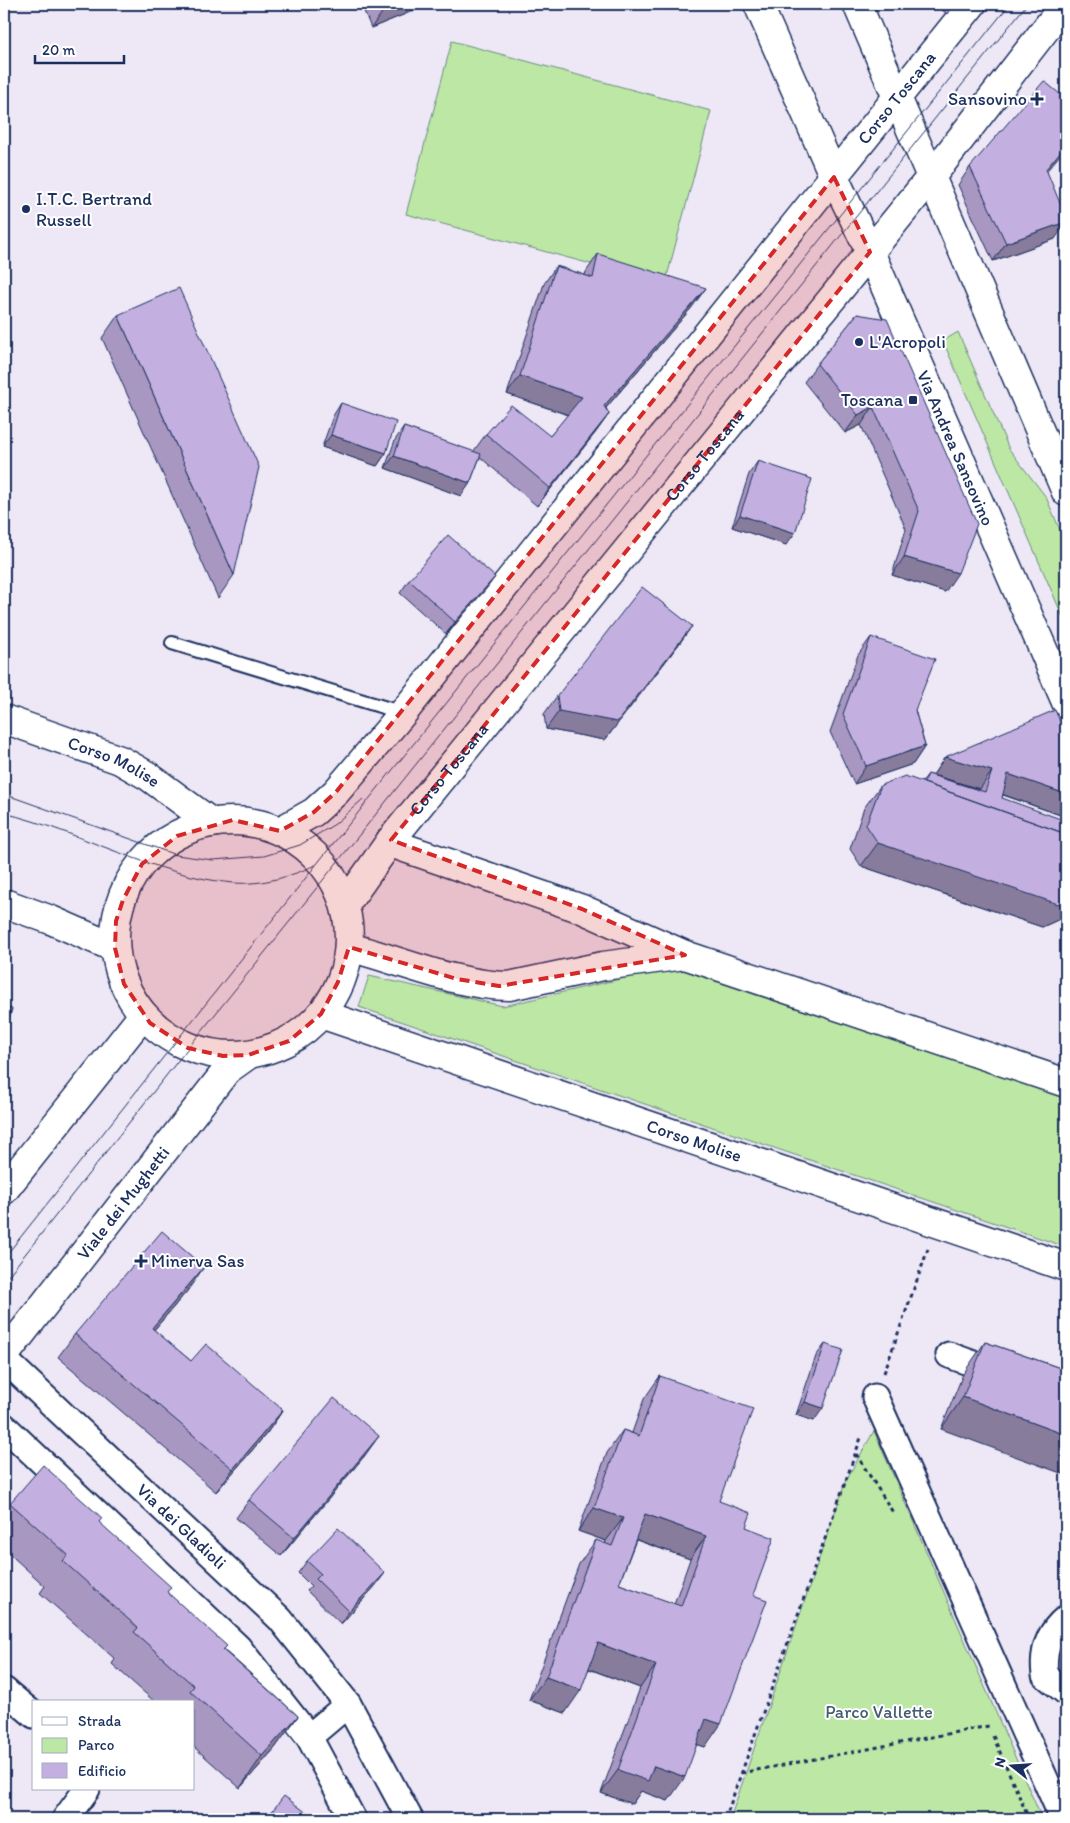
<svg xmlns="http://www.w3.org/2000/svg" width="1070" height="1823" font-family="Itim,sans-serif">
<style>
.green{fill:#bce7a4;stroke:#6c8b81}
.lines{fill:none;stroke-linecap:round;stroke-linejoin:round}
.lane-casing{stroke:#1b2f5e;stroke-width:16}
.street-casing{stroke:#1b2f5e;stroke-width:29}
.secondary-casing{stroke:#1b2f5e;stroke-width:31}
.path{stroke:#1b2f5e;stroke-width:3;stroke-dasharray:4 4;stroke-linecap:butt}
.lane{stroke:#fff;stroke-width:12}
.street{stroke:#fff;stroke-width:25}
.secondary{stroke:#fff;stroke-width:28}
.tram{stroke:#1b2f5e;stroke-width:1}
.wall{fill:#a897c1;stroke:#1b2f5e;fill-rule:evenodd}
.shaded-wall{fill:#887b9d;stroke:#1b2f5e}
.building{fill:#c3b0e0;stroke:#1b2f5e;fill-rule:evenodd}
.marked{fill:#d62828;fill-opacity:0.2;stroke:#d62828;stroke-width:4;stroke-dasharray:10 6;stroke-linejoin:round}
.poi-dot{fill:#1b2f5e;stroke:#fff;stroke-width:2}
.labels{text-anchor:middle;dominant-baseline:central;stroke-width:4;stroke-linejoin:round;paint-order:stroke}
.street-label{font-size:18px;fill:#1b2f5e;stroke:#fff}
.poi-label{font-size:18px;fill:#1b2f5e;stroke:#fff;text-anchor:start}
.park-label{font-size:18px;fill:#435d70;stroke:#fff}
</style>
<rect width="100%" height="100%" fill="#ede7f6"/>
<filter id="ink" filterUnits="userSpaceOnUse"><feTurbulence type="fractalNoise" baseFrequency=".02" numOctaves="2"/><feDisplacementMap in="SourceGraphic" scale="10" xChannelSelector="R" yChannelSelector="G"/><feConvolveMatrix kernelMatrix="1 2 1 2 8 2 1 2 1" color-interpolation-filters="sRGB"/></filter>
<g filter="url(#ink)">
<!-- green -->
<path class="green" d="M452,41L711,111L665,284L406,214Z
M958,332L1009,449L1046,497L1066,544V624L943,341Z
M681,965L1066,1097V1247L359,1007L369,976L503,1006Z
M874,1431L1042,1819H730L846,1480Z"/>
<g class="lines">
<defs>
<path id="lane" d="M172,643L403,713"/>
<g id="street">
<path d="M949,1355L1066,1398"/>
<path id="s1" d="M4,1359L280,1619L348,1704L410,1819"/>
<path d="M875,1397L1063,1819"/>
<path d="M4,1426L238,1647L309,1737L353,1819"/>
<path d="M1066,1618C1048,1633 1042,1652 1045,1675L1066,1692"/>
<path d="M4,1690L34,1715"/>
<path d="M309,1737L348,1704"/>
<path d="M65,1819L87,1789"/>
</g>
<g id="secondary">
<path id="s2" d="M758,4L834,177L870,252L1066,702"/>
<path d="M857,4L1066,492"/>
<path id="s3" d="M4,719L120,760L148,776L212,823"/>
<circle cx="232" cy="938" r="117"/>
<path id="s4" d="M280,831L314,812L336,792L403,713L972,4"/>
<path d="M391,840L402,847L582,909L685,955"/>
<path d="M4,903L51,920L115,948"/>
<path id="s5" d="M345,905L391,840L931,177L1065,4"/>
<path d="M349,947C399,960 458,986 509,986L603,966L685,955L1066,1083"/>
<path id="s6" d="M321,1014L1066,1267"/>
<path d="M4,1190L143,1015"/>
<path id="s7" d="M4,1356L227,1070L248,1055"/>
</g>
</defs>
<!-- lane casing -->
<use href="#lane" class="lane-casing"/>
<!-- street casing -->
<use href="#street" class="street-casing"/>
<!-- secondary casing -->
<use href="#secondary" class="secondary-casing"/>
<!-- path -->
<path class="path" d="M884,1373L928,1249
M856,1454L894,1514
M993,1736L1029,1819
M741,1773L989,1726
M725,1819L862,1435"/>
<!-- lane -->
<use href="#lane" class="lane"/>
<!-- street -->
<use href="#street" class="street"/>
<!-- secondary -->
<use href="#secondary" class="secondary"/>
<!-- tram -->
<path class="tram" d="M4,794L176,855L213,860L264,856L300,845L335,824L363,799
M4,813C79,831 158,877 234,883C262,885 290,877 315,865
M4,1258L320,860L1010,4
M4,1281L188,1048L1027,4"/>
</g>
<!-- wall -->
<path class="wall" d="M361,4H430L371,28Z
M664,4H680L666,10Z
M916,4H929L924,10Z
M935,4H956L947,14Z
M970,167L1047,171L1055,239L993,261L958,185Z
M598,254L693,306L606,408L609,414L596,432L537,506L480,457L470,483L461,496L385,468L395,440L404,427L473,452L486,434L550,436L568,415L507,394L544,284L556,266L585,275L586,272Z
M857,314L945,592L892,575L906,529L861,425L845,433L804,382L817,364Z
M118,315L234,575L218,598L102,338Z
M341,403L386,453L377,466L322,447L333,416Z
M758,461L786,545L732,527L749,474Z
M495,577L486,589L446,634L400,593L409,580Z
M692,626L679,644L605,740L546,729L544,714L557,696Z
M871,637L915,710L925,746L913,764L854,784L830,732L858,655Z
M1066,735V817L1003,795L1002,798L1062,918L1042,927L861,866L850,849L864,808L881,785L922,782L928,774L979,790L980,789L933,775L945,757Z
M188,1290L154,1330L191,1361L283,1410L267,1433L216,1492L58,1357L75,1334Z
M985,1342L1066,1370L941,1429L963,1374Z
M825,1344L814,1421L796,1415L816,1356Z
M660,1376L719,1501L746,1527L753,1595L705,1747L697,1744L668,1801L641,1791L632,1804L601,1793L640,1688L589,1669L565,1713L529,1700L579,1564L596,1540L605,1544L606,1541L578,1531L607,1453L623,1430L632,1433L644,1399ZM636,1540L690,1559L674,1604L619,1584Z
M366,1454L281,1556L236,1518L249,1500Z
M10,1503L99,1523L224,1650L298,1716L275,1748L240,1788L194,1747V1702H155L112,1664L115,1659L40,1593L45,1586L4,1549V1512Z
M307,1561L376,1585L341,1624L307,1591L311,1586L298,1573Z"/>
<!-- shaded-wall -->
<path class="shaded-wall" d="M399,4H430L371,28L384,10Z
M670,4H680L666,10Z
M1066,145V148L1033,187L1046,169Z
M1066,222V223L1055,239L993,261L1006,243Z
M706,288L693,306L592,424L604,406Z
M520,376L582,397L569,415L507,394Z
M873,407L861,425L845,433L858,415Z
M609,414L596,432L537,506L550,488Z
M331,435L386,453L377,466L322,447Z
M394,456L470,483L461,496L385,468Z
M740,515L795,533L786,545L732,527Z
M904,557L958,573L945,592L892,575Z
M495,577L486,589L446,634L455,622Z
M692,626L679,644L605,740L546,729L559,711Z
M925,746L913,764L854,784L866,766Z
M945,757L992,771L980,789L933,775Z
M1008,774L1066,794V817L996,792Z
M878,843L1066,900V912L1062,918L1042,927L861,866Z
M204,1267L188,1290L136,1351L152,1328Z
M963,1397L1066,1435V1475L941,1429Z
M805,1402L823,1408L814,1421L796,1415Z
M283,1410L267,1433L216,1492L233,1469Z
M379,1436L366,1454L281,1556L294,1538Z
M594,1508L623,1518L606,1541L578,1531Z
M645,1514L706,1536L690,1559L629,1537Z
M385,1573L376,1585L341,1624L349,1611Z
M598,1643L656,1665L640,1688L582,1666Z
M546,1677L581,1690L565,1713L529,1700Z
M298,1716L275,1748L240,1788L262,1756Z
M706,1719L721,1724L705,1747L690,1742Z
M654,1766L685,1777L668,1801L641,1791L632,1804L601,1793L618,1770Z"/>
<!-- building -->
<path class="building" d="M381,4H399L384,10Z
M1044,81L1066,99V145L1046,169L1066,218V222L1006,243L970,167Z
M598,254L706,288L604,406L609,414L550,488L486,434L511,405L550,436L582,397L520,376L556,266L593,278Z
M179,288L259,467L234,575L118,315Z
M857,314L887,319L977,524L958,573L904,557L919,511L873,407L858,415L817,364Z
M341,403L396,422L386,453L331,435Z
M404,427L481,454L470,483L394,456Z
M758,461L812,479L795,533L740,515Z
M448,535L495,577L455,622L409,580Z
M642,587L692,626L617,722L559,711L557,696Z
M871,637L935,659L915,710L925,746L866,766L843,714Z
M1055,710L1066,735V794L1008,774L1002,798L1066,821V834L924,783L928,774L985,792L992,771L945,757Z
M905,776L1066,834V900L1058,904L878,843L866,825L881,785Z
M4,1007L12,1009L4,1036Z
M162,1231L204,1267L152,1328L191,1361L206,1344L283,1410L233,1469L75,1334Z
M985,1342L1066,1370V1435L963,1397Z
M825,1344L843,1350L823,1408L805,1402Z
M660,1376L753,1409L719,1501L751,1513L746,1527L774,1538L753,1595L767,1600L721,1724L706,1719L685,1777L654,1766L648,1781L618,1770L656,1665L598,1643L581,1690L546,1677L596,1540L612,1546L623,1518L594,1508L623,1430L639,1436ZM645,1514L706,1536L681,1606L619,1584Z
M334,1398L379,1436L294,1538L249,1500Z
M43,1465L102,1518L99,1522L171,1587L167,1592L227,1646L223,1650L298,1716L262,1756L190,1691L194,1686L134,1632L138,1628L63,1561L68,1555L10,1503Z
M338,1528L385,1573L349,1611L316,1579L321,1574L307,1561Z
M284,1796L315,1819H266Z"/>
</g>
<!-- marked area -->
<path class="marked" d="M834,177L870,252L391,840L582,909L685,955L499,986L457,979L349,947L338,982L321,1014L289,1041L248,1055L223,1056L188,1048L150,1023L124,984L115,948L116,921L123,900L142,864L177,836L233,820L280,831L314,812L336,792Z"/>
<!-- markers -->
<g class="poi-dot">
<path d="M1034.5 91.5h5v5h5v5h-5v5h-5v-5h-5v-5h5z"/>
<circle cx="26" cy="209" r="5"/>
<circle cx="859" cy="342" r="5"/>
<rect x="908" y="395" width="10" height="10" rx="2.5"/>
<path d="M138.5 1253.5h5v5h5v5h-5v5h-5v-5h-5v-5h5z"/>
</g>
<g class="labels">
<!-- street labels -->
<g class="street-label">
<text stroke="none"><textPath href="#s4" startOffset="961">Corso Toscana</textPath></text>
<text stroke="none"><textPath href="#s2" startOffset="486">Via Andrea Sansovino</textPath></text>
<text stroke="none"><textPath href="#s5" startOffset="576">Corso Toscana</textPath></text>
<text stroke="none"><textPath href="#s3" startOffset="118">Corso Molise</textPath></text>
<text stroke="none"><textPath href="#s5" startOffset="171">Corso Toscana</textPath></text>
<text stroke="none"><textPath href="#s6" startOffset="394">Corso Molise</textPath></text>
<text stroke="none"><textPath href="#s7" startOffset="194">Viale dei Mughetti</textPath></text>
<text stroke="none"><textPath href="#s1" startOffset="244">Via dei Gladioli</textPath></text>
</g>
<!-- poi labels -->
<g class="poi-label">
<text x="1027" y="99" text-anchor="end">Sansovino</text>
<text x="36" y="199">I.T.C. Bertrand<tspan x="36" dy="21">Russell</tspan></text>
<text x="869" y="342">L'Acropoli</text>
<text x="903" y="400" text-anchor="end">Toscana</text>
<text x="151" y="1261">Minerva Sas</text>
</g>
<!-- park labels -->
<g class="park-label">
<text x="879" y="1712">Parco Vallette</text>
</g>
</g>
<!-- margin -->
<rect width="1070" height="1823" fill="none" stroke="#fff" stroke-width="20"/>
<rect x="10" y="10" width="1050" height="1803" fill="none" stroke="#1b2f5e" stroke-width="2" filter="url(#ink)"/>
<!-- legend -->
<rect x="32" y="1700" width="162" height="90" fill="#ffffff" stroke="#a4acbf"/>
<rect x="42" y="1717" width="25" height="8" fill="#ffffff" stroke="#a4acbf"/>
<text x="78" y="1726" font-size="15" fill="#1b2f5e">Strada</text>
<rect x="42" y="1738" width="25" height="15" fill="#bce7a4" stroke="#a4acbf"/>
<text x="78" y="1750" font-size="15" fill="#1b2f5e">Parco</text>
<rect x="42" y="1763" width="25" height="15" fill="#c3b0e0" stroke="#a4acbf"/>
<text x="78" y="1776" font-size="15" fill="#1b2f5e">Edificio</text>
<!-- north arrow -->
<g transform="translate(1012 1766) rotate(287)" stroke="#ffffff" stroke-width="4" paint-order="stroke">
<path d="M0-4L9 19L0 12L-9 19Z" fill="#1b2f5e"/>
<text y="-8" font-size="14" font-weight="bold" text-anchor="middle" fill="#1b2f5e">N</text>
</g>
<!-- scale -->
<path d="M35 55v8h89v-8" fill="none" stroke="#1b2f5e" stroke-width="2.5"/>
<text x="42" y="55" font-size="15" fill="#1b2f5e" stroke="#ffffff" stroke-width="4" paint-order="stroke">20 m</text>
</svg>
